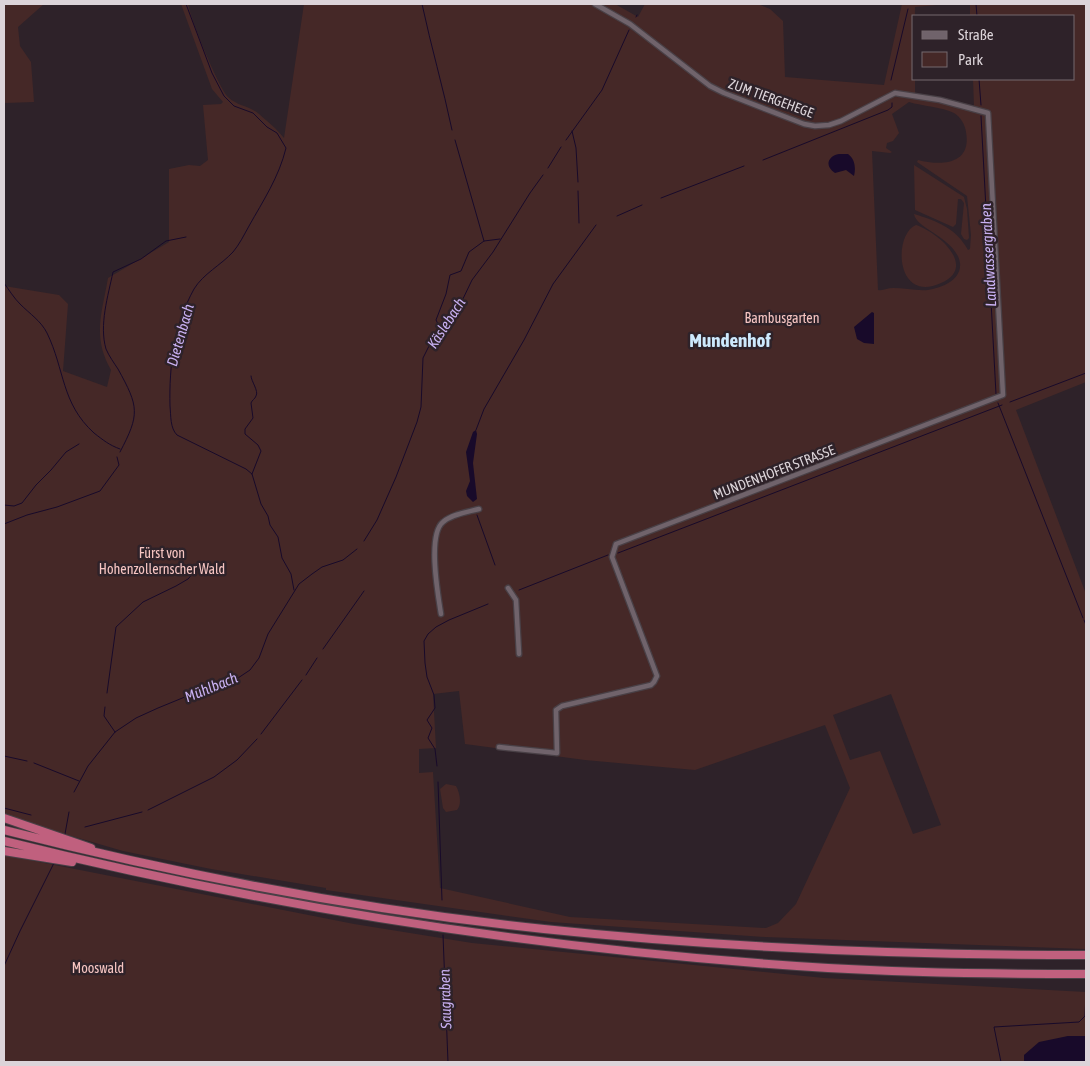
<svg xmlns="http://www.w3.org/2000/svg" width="1090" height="1066" font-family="'Asap Condensed',sans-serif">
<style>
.green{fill:#452827;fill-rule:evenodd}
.water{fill:#180a2a}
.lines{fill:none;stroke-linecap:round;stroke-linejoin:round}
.stream{stroke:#180a2a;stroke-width:1}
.street-casing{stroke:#494046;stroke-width:7}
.highway-casing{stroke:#494046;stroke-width:10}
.street{stroke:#70636b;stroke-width:4.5}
.highway{stroke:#c0607e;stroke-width:8}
.labels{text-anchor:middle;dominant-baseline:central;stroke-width:5;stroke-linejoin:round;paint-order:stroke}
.street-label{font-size:14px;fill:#dcd4d9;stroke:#2e2229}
.park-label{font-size:14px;fill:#f6c5c2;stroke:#2e2229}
.water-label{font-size:15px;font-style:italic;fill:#c9b1f2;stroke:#2e2229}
.district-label{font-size:19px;font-weight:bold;fill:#cde9fd;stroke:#2e2229}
</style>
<rect width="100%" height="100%" fill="#2e2229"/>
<!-- green -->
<path class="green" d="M4,4H44L18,27L20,46L31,62L34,102L5,103L4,87Z
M181,4H188C191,20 218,86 228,97C237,106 250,106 259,114C268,122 276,128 284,138L304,4H615L638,17L645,4H758L770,9L783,21L785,77L884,85L902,4H948L915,7L914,79H915V93L974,106L973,79H1074V16H970V4H1086V382L1016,410L1086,594V949L765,937L551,922L326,890V888L211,869L123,851L51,830L4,814V286L59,295L68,304L63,371L107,387L111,370C92,337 102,313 108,278L169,242V169L189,165L200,166L208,160L203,105L221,104L223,102L212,89ZM909,102C922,106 942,107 954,113C961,117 965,125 966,132C972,165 941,166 918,160L917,162L967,196L971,235L970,249L968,250C956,228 937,221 914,214C916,229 956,238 960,263C962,280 941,288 928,290C916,291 904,288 893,288C887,288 884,291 878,290L872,151L890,153L892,152L886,148L887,143L893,141L899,133L892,114ZM459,691L465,744L585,760L695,770L825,725L850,788L796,904L778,923L766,928L570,917L440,888L433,772L419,773V749L436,748L433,694ZM891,694L941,825L913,834L880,751L850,760L833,715Z
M914,165L964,197L967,209L969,238L967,240L964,239L961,234L964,203L961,199H958L956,224L953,227L915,210Z
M916,225C938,232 978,267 941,283C895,304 893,234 916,225Z
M446,784L456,786C460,793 462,804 457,810L446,812L443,808L440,789Z
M4,855L354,924L472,943L824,978L1086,992V1036H1068L1024,1055V1062H4Z"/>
<!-- water -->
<path class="water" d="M839,154H848C855,159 856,168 854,176L846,170L835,173C824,166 828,156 839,154Z
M872,312L874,313V344L864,343L857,339L854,327Z
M476,430L477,434L473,463L477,499L473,502L467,496L466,491L470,481L466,452L473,432Z
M1068,1036H1086V1062H1024V1055L1039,1042Z"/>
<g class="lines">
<!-- stream -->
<path class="stream" d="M186,4L212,73L224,96L234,106L253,113L267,127L277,133L286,148C279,177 263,201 249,226C244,235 239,245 233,252C221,265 203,274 194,289C174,325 169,366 170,406C171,416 170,428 177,435L246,469L252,474L261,504L268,516L270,525L278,537L282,558L291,574L294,590
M422,4C431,46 443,87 452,130
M976,4L977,16
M636,17L637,15
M979,79L981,105
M891,80L908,9
M981,116L996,394
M572,131L576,148L578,182
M455,140L484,241
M566,140L602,90L629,30
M763,160L888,110L892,107V103
M548,168L561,147
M578,191L579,223
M661,198L744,166
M617,216L642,205
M4,283C9,290 14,298 20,304C30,314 41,321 47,333C65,370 61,403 94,433C103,440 109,445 120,449
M440,328L436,320L446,294L450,275L461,271L469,252L484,241L500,239
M251,376C251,381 259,391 256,396C255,399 252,400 251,403L253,418L245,429V434L258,445L261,451L252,474
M1010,402L1086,373
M998,403L1083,618
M476,430L484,409L524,340L553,284L596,225
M120,452C140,414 139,407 118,369C114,363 109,356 106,349C99,325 108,296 113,272L141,259L166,241L186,237
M4,505L14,506L22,503L36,485L51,470L66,452L79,444
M477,515L495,565
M4,524L27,515L57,507L100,491L119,465L117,457
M364,541L377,520L396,477L417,422L421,407L423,358L434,336L460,305L472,280L493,252L530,193L543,175
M618,553L1002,405
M519,590L608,555
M1084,620L1086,625
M323,649L364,591
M306,675L317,658
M107,693L116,627L143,602L176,586L188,579L196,570
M105,707L104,716L115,732
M261,734L302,680
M4,756L27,761
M34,763L79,781
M437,766L435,749L428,738L432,728L427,720L435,708L434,695L427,677L425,663L424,641L428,634L436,627L449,620L488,604
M438,782L442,900
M74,792L88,766L115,732L136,718L158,708L197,692L238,678L250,670L259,658L268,634L299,584L312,574L322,567L343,560L357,549
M4,808L31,815
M148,810L214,777L237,760L257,739
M85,827L142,812
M65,834L69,812
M443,935L448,1062
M4,966L20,931L54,863
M1001,1062L994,1027L1079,1022L1085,1016L1086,994"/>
<defs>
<path id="street" d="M508,588L516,600L519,654
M441,614C438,595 427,535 443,522C452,514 468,512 479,509
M499,747L557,753L556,710L562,706L651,685L654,682L657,676L612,557L616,544L1003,395L988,113L940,100L895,93L841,121L829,125L815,126L804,124L724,93L710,86L630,24L595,4"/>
<path id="highway" d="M4,818L91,848
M4,830C181,875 362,910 544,929C724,948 905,955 1086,955
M4,841C273,908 551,951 828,968C914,973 1000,974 1086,974
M4,851L72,862"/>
</defs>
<!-- street casing -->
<use href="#street" class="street-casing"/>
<!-- highway casing -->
<use href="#highway" class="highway-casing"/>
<!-- street -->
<use href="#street" class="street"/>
<!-- highway -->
<use href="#highway" class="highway"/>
</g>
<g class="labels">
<!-- street labels -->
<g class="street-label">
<text transform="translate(771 98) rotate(20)">ZUM TIERGEHEGE</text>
<text transform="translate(774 472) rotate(-21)">MUNDENHOFER STRASSE</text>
</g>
<!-- park labels -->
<g class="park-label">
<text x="782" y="318">Bambusgarten</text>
<text x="162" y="553">Fürst von<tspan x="162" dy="16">Hohenzollernscher Wald</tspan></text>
<text x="98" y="968">Mooswald</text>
</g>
<!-- water labels -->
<g class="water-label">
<text transform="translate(988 255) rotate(-93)">Landwassergraben</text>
<text transform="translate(446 323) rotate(-57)">Käslebach</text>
<text transform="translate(180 335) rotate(-74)">Dietenbach</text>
<text transform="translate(211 687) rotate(-22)">Mühlbach</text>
<text transform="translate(445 999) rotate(-92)">Saugraben</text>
</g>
<!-- district labels -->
<g class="district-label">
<text x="730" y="340">Mundenhof</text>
</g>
</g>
<!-- border -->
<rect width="1090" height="1066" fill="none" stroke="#dcd4d9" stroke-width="10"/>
<!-- legend -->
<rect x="912" y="15" width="162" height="65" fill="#2e2229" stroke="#74696f"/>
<rect x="922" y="31" width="25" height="8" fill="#70636b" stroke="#74696f"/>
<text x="958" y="40" font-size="15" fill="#dcd4d9">Straße</text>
<rect x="922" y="52" width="25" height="15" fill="#452827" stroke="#74696f"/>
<text x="958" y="65" font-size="15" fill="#dcd4d9">Park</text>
</svg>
